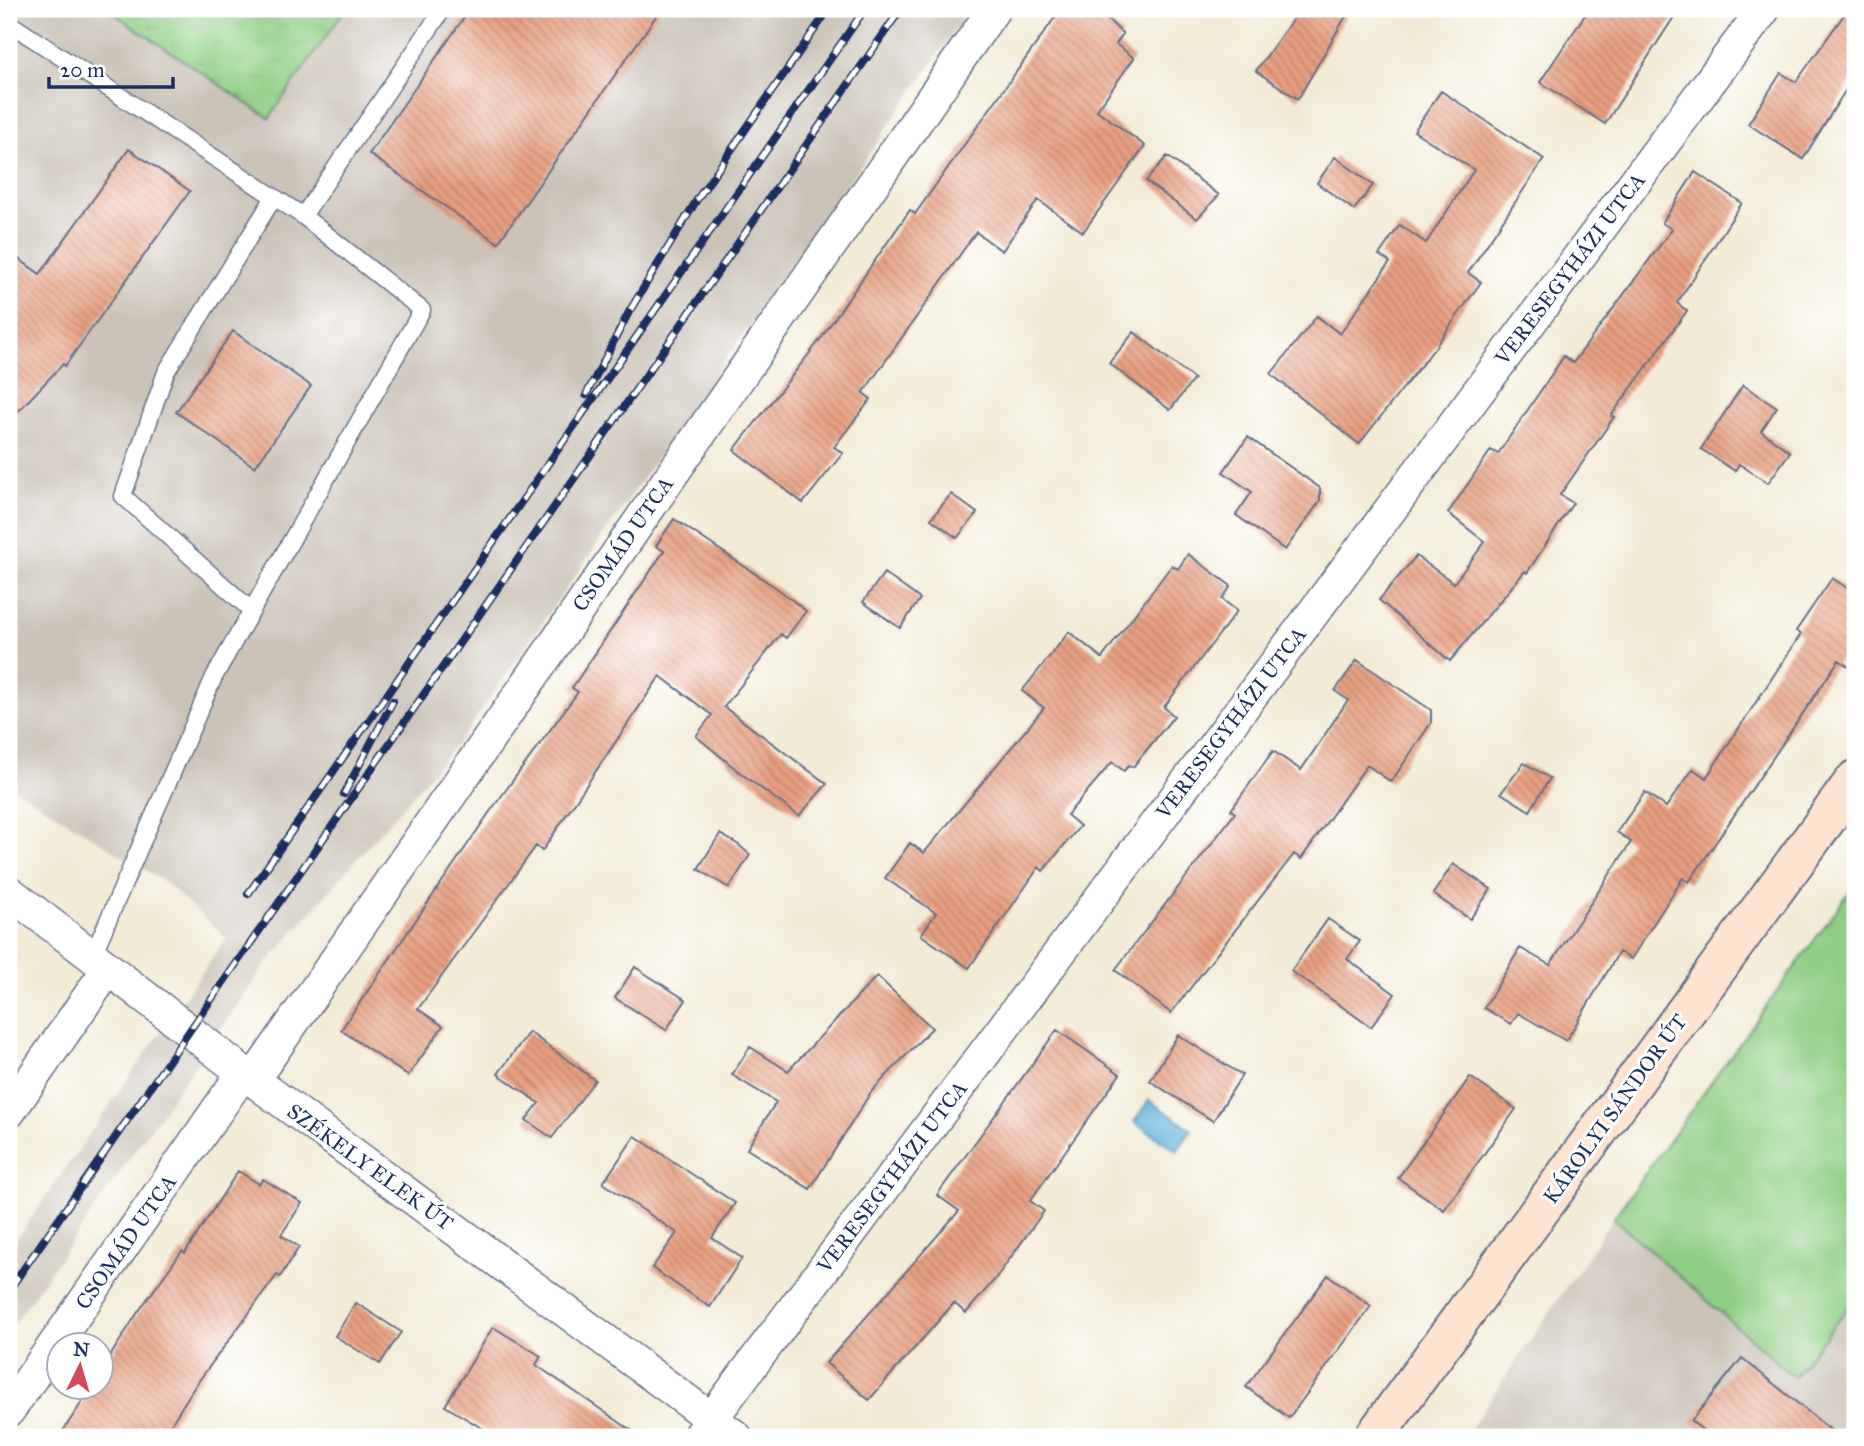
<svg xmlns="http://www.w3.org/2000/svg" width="1864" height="1446" font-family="'IM FELL Great Primer',serif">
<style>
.industrial{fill:#cbc3b8}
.grass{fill:url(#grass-tufts);stroke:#557e71;stroke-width:2}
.park{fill:#8fce84;stroke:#557e71;stroke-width:2}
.water{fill:#5cafd7;stroke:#3c6f9a;stroke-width:2}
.building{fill:url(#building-back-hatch)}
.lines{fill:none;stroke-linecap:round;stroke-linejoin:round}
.lane-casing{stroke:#667188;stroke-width:19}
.street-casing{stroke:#667188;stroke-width:35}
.secondary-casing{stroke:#667188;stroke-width:42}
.lane{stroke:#fff;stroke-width:16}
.street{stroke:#fff;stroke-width:32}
.secondary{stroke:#fde4d1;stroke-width:38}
.rail-casing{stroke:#1b2f5e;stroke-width:8}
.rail{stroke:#fff;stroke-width:5;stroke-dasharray:16;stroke-linecap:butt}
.labels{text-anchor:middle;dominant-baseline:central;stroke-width:6;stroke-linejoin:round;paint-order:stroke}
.street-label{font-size:21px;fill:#1b2f5e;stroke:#fff}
</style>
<defs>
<pattern id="grass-tufts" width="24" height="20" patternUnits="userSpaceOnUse" patternTransform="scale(1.75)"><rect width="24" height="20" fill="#8fce84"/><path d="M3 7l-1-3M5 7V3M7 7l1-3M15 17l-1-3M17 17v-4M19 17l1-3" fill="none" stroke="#7bb174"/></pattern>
<pattern id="building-back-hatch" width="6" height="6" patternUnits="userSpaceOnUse" patternTransform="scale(1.75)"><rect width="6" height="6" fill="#e89f80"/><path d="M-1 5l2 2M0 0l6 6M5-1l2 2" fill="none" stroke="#bb826c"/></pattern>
</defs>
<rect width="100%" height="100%" fill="#fff"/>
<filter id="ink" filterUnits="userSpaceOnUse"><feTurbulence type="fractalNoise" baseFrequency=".0143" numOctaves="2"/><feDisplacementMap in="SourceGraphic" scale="14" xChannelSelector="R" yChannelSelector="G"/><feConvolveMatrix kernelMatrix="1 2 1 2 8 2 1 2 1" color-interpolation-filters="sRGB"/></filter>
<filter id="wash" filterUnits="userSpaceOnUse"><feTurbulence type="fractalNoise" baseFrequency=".00686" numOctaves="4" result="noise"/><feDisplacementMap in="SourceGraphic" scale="28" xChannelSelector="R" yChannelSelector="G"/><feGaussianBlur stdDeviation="1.57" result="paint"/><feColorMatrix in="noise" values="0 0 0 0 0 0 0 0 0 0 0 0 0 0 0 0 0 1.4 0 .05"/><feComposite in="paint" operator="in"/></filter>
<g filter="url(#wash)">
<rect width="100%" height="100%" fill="#f2ebd5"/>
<!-- industrial -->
<path class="industrial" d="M9,9H107L269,118L345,9H970L462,738L265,965L9,1331V1250L226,938L166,883L9,785Z
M1613,1218L1794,1377L1855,1298V1437H1465Z"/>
<!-- grass -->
<path class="grass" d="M107,9H345L269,118Z"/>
<!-- park -->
<path class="park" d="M1855,884V1298L1794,1377L1613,1218Z"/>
<!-- water -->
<path class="water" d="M1149,1100L1192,1130L1177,1151L1134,1122Z"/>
<g id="blocks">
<!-- building -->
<path class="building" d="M470,9H661L498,243L369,154Z
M1061,9H1097L1123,34L1116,44L1134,58L1097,110L1145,146L1083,232L1038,200L1002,251L976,232L863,393L871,399L834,447L843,453L803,503L734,450L819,341L910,210L915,214Z
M1300,9H1350L1298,99L1256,71Z
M1589,9H1679L1605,124L1540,82Z
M1848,9H1855V75L1803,159L1748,124L1781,73L1796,82Z
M1441,91L1544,159L1468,273L1481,282L1434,349L1359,444L1271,374L1317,316L1340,334L1390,262L1379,255L1400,225L1426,243L1474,170L1414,131Z
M129,149L190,191L65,366L63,364L9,421V252L40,274Z
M1167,156L1219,195L1197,219L1146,181Z
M1335,157L1373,185L1354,210L1317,183Z
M1695,172L1742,203L1677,303L1687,311L1611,416L1614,417L1560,495L1573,503L1527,573L1525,571L1450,661L1379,600L1416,556L1454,583L1485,542L1448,513L1491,450L1498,454L1564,356L1573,363L1672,229L1662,223Z
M233,331L311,386L255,467L176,412Z
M1134,332L1194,379L1170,410L1109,363Z
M1743,385L1777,407L1761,431L1790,452L1768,483L1739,464L1735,471L1701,449Z
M1248,437L1320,488V501L1285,550L1236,515L1252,492L1223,472Z
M951,494L977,513L957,538L931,519Z
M674,519L778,589L806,611L786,638L781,634L724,707L827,784L799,816L743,775L696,736L712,715L660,676L542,851L536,846L418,1009L443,1026L408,1076L341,1030L489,813L578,692L572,688L664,551L656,546Z
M1188,554L1231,586L1222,599L1237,611L1164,707L1174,716L1133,767L1129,765L1124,771L1112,762L1067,815L1080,826L1043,871L1039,867L969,968L921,935L936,913L885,878L910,843L924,853L1044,708L1022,691L1069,632L1102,658L1172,565L1178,569Z
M884,573L920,599L900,628L863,602Z
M1832,578L1855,593V671L1839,660L1689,882L1683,878L1631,959L1619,952L1566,1041L1518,1013L1511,1024L1484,1008L1520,948L1550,965L1631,842L1617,832L1645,792L1666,807L1693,769L1706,778L1801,634L1796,631Z
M1357,660L1431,710V723L1391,782L1367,765L1301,859L1294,854L1171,1013L1115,970L1235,813L1231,810L1273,751L1301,770L1348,700L1335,691Z
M1524,763L1550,778L1530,811L1501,793Z
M720,834L739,845L750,855L729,888L698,869Z
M1453,864L1491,889L1470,919L1433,894Z
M1328,919L1360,941L1347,959L1395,994L1371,1027L1291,971Z
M635,967L686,1000L666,1030L615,998Z
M877,976L932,1028L871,1092L810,1189L747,1149L776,1102L732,1075L750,1047L788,1071Z
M1057,1030L1120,1074L1030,1201L1044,1211L996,1278L966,1313L954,1303L869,1400L826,1363L959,1211L937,1195Z
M529,1032L595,1080L552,1138L526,1120L539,1103L498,1074Z
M1178,1035L1242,1075L1213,1121L1150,1081Z
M1470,1077L1516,1109L1444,1210L1398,1178Z
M635,1136L735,1203L712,1238L742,1258L710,1307L652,1268L677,1233L603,1183Z
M238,1171L259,1184L263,1179L302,1203L281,1235L299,1247L280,1277L277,1275L195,1386L163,1437H59L86,1396L85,1395L90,1387H102V1369L138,1312L182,1251L185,1253Z
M1328,1275L1371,1306L1289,1418L1246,1387Z
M356,1303L401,1332L380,1364L335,1336Z
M493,1327L541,1356L536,1365L641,1437H497L445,1406Z
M1742,1358L1839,1437H1712L1691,1421Z"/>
</g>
</g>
<g filter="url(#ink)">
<use href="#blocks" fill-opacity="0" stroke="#667188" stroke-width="2"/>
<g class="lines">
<defs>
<path id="lane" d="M9,23L303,216
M252,611L123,496L166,372L274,197
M92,957L214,677L422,310L303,216L443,9"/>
<path id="street" d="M9,892L253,1080L736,1437
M253,1080L994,9
M9,1112L108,969
M9,1410L243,1073
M698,1437L1764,9"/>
<path id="secondary" d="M1374,1437L1855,780"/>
</defs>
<!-- lane casing -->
<use href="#lane" class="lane-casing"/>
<!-- street casing -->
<use href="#street" class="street-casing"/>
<!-- secondary casing -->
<use href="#secondary" class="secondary-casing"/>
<!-- lane -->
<use href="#lane" class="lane"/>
<!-- street -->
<use href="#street" class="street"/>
<!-- secondary -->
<use href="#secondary" class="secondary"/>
<defs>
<path id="rail" d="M586,395L629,312L698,198L829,9
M344,794L393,701
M248,894L865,9
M9,1290L901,9"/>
</defs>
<!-- rail casing -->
<use href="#rail" class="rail-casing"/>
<!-- rail -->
<use href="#rail" class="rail"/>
</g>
</g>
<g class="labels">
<!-- street labels -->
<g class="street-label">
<text transform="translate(1570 269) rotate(-53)">VERESEGYHÁZI UTCA</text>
<text transform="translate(623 544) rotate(-55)">CSOMÁD UTCA</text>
<text transform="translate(1231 723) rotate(-53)">VERESEGYHÁZI UTCA</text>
<text transform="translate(1615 1109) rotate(-54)">KÁROLYI SÁNDOR ÚT</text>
<text transform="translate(370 1167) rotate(36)">SZÉKELY ELEK ÚT</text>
<text transform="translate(892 1177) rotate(-53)">VERESEGYHÁZI UTCA</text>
<text transform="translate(126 1242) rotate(-55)">CSOMÁD UTCA</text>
</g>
</g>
<!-- margin -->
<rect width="1864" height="1446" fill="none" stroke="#fff" stroke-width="35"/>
<!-- north arrow -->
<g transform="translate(80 1366) rotate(5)"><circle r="33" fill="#ffffff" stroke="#a4acbf" stroke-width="2"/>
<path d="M0-5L12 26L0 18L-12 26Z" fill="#d1495b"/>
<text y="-10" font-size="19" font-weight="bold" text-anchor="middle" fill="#1b2f5e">N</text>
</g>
<!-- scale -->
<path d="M49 77v10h124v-10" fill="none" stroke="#1b2f5e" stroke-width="3.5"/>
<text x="60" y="77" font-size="21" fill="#1b2f5e" stroke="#ffffff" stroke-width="5" paint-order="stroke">20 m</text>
</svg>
